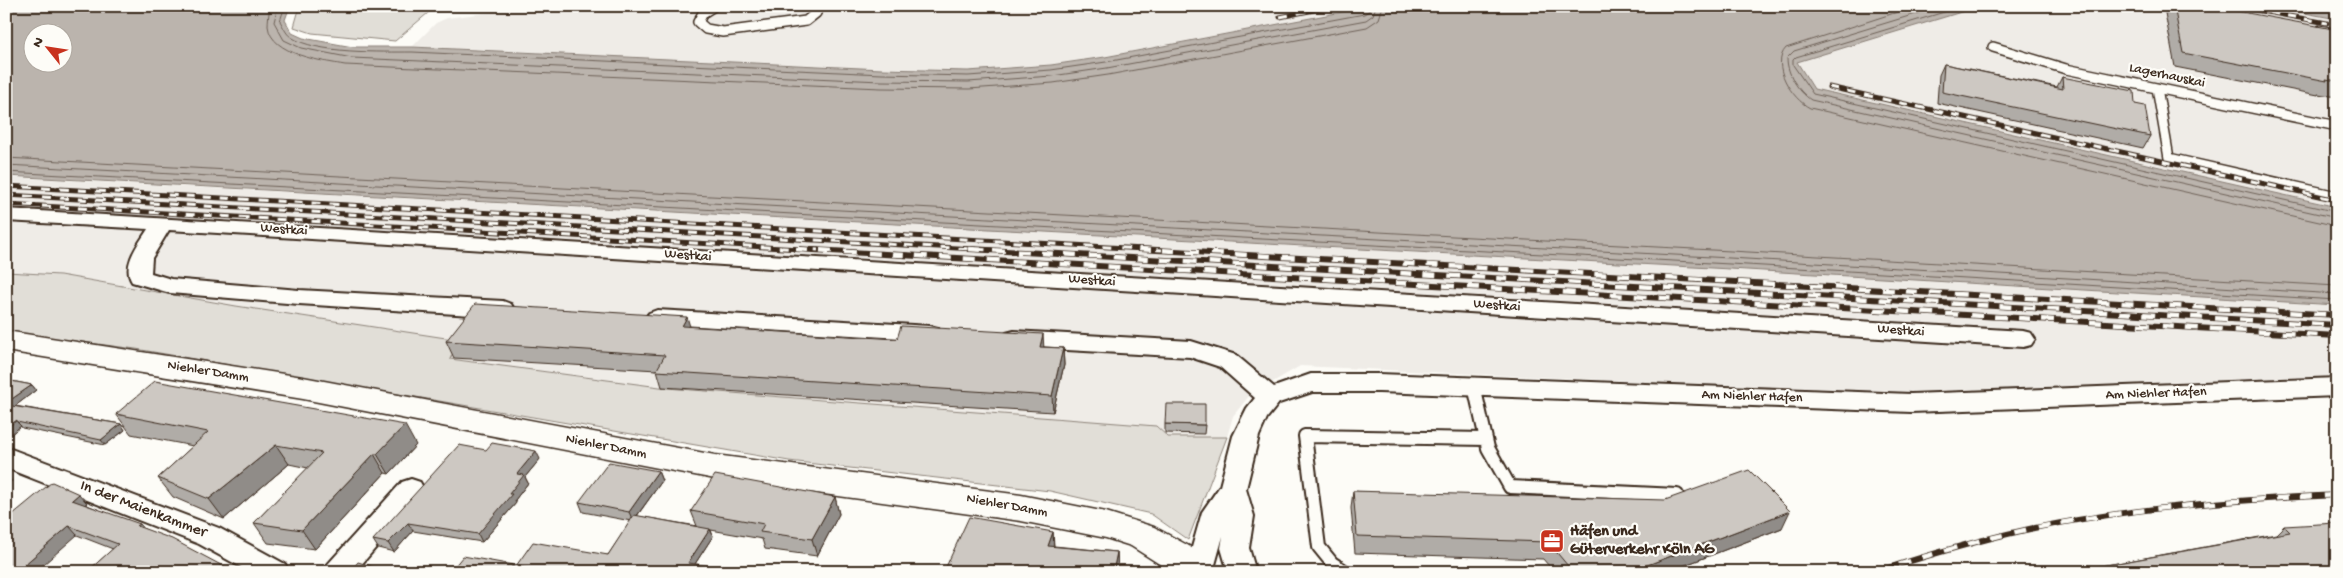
<svg xmlns="http://www.w3.org/2000/svg" width="2343" height="578" font-family="'Gochi Hand',sans-serif">
<style>
.built{fill:#efece7}
.green{fill:#e1ded7;stroke:#8e847a}
.water{fill:#bbb4ad;stroke:#887d74;fill-rule:evenodd}
.lines{fill:none;stroke-linecap:round;stroke-linejoin:round}
.shore{stroke:#6e6157;stroke-width:1}
.service-far1-casing{stroke:#3b2a1e;stroke-width:12}
.service-casing{stroke:#3b2a1e;stroke-width:16}
.minor-casing{stroke:#3b2a1e;stroke-width:4}
.tertiary-casing{stroke:#3b2a1e;stroke-width:3}
.service-far1{stroke:#fdfcf7;stroke-width:9}
.service{stroke:#fdfcf7;stroke-width:12}
.minor{fill:#fdfcf7;fill-rule:evenodd}
.tertiary{fill:#fdfcf7;fill-rule:evenodd}
.rail-far1-casing{stroke:#3b2a1e;stroke-width:5}
.rail-casing{stroke:#3b2a1e;stroke-width:6}
.rail-far1{stroke:#fdfcf7;stroke-width:3;stroke-dasharray:9;stroke-linecap:butt}
.rail{stroke:#fdfcf7;stroke-width:4.5;stroke-dasharray:12;stroke-linecap:butt}
.wall{fill:#b0aca7;stroke:#3b2a1e}
.shaded-wall{fill:#908c88;stroke:#3b2a1e}
.building{fill:#cdc8c2;stroke:#3b2a1e}
.labels{text-anchor:middle;dominant-baseline:central;stroke-width:4.5;stroke-linejoin:round;paint-order:stroke}
.street-label{font-size:14px;fill:#3b2a1e;stroke:#fdfcf7}
.near-street-label{font-size:16px;fill:#3b2a1e;stroke:#fdfcf7}
.near-poi-label{font-size:16px;font-weight:bold;fill:#3b2a1e;stroke:#fdfcf7;text-anchor:start}
</style>
<rect width="100%" height="100%" fill="#fdfcf7"/>
<filter id="ink" filterUnits="userSpaceOnUse"><feTurbulence type="fractalNoise" baseFrequency=".02" numOctaves="2"/><feDisplacementMap in="SourceGraphic" scale="10" xChannelSelector="R" yChannelSelector="G"/><feConvolveMatrix kernelMatrix="1 2 1 2 8 2 1 2 1" color-interpolation-filters="sRGB"/></filter>
<g filter="url(#ink)">
<!-- built -->
<path class="built" d="M539,6H1374L1105,57L1051,65L968,71L882,69L412,47L436,23L447,18Z
M1981,6H2267L2337,19V207L1814,89L1797,62Z
M6,177L1730,269L2337,305V376L1908,394L1300,366L1249,396L1233,416L1227,437H1168L667,388L450,359L459,341L236,306L60,275L6,272Z"/>
<!-- green -->
<path class="green" d="M300,6H446L435,7L395,41L312,33L294,27Z
M6,272L60,275L236,306L459,340L450,359L667,388L1156,426L1168,437H1227L1188,540L1151,514L1050,491L789,461L136,349L6,332Z"/>
<!-- water -->
<path class="water" d="M6,6H290L285,20L292,33L303,38L353,47H412L882,69L968,71L1051,65L1105,57L1374,6H1981L1797,62L1814,89L2337,207V305L1730,269L6,176ZM32,32H62V62H32Z
M2267,6H2337V19Z"/>
<g class="lines">
<!-- shore -->
<path class="shore" d="M270,6C269,12 268,20 268,26C271,55 323,61 345,65L881,88L969,89L1053,83L1108,75L1367,27L1379,19L1383,6
M278,6L274,22L284,40L301,48L352,58L881,81L968,82L1052,76L1107,68L1366,20L1373,15L1376,6
M285,6L280,21C283,26 286,34 291,37C316,54 381,52 412,52L882,74L968,76L1051,70L1106,62L1364,14L1369,11V6
M1916,6L1786,48C1770,65 1792,99 1810,108L2337,226
M1942,6L1794,51L1787,58C1787,74 1798,91 1811,100L2337,218
M1964,6L1796,57L1793,60V65L1813,94L2337,212
M6,158L1731,251L2337,286
M6,165L1730,258L2337,294
M6,172L1730,264L2337,300"/>
<defs>
<path id="service-far1" d="M714,6L703,13L698,22L706,29L723,32L806,21L816,13L819,6
M1993,47L2066,69L2337,126
M2157,88L2169,158L2337,196"/>
<path id="service" d="M1474,386L1488,448L1510,487L1677,495
M1346,572L1332,563L1319,547L1305,436L1486,439"/>
<path id="minor" d="M6,209L2023,331L2031,333L2035,339L2031,345L2023,347L169,230L152,258L151,273L171,279L299,290L503,301L511,304L514,309L511,314L503,317L299,304L170,293L132,282C121,265 139,243 148,229L6,221Z
M657,310L930,326L938,328L942,334L938,340L930,342L657,326L649,323L645,318L649,313Z
M1014,331L1191,341L1236,355L1274,387L1311,374H1379L1911,394L2337,378V396L1911,412L1379,392H1312L1279,403L1267,418L1259,436L1246,489L1254,516L1249,548L1256,572H1228L1221,548L1223,536L1213,572H1185L1202,512L1220,486L1233,436L1247,408L1255,398L1220,367L1190,357L1014,347L1006,345L1002,339L1006,333Z
M6,447L219,528L285,564L289,572H250L199,544L6,468Z
M411,479L420,482L424,489L420,496L355,572H324L328,564L402,482Z"/>
<path id="tertiary" d="M6,331L303,377L715,455L1021,495L1106,512L1154,527L1189,546L1209,562L1214,572H1172L1131,546L1106,538L1021,521L715,479L303,399L6,351Z"/>
</defs>
<!-- service-far1 casing -->
<use href="#service-far1" class="service-far1-casing"/>
<!-- service casing -->
<use href="#service" class="service-casing"/>
<!-- minor casing -->
<use href="#minor" class="minor-casing"/>
<!-- tertiary casing -->
<use href="#tertiary" class="tertiary-casing"/>
<!-- service-far1 -->
<use href="#service-far1" class="service-far1"/>
<!-- service -->
<use href="#service" class="service"/>
<!-- minor -->
<use href="#minor" class="minor"/>
<!-- tertiary -->
<use href="#tertiary" class="tertiary"/>
<defs>
<path id="rail-far1" d="M2234,6L2327,23
M1272,8L1280,6
M1280,17L1333,6
M2319,27L2337,30
M1829,87L2337,200
M6,186L1162,250
M6,195L992,250
M6,204L818,250"/>
<path id="rail" d="M796,249L2337,336
M969,249L2337,325
M1139,249L2337,315
M1876,572C1925,556 1975,541 2025,530C2128,508 2232,500 2337,495"/>
</defs>
<!-- rail-far1 casing -->
<use href="#rail-far1" class="rail-far1-casing"/>
<!-- rail casing -->
<use href="#rail" class="rail-casing"/>
<!-- rail-far1 -->
<use href="#rail-far1" class="rail-far1"/>
<!-- rail -->
<use href="#rail" class="rail"/>
</g>
<!-- wall -->
<path class="wall" d="M2169,6H2210L2337,39V97L2318,94V95L2175,67L2165,13Z
M1944,64L2057,87L2062,77L2135,104L2150,136L2143,148L1937,103L1939,75Z
M690,326L1063,348L1064,365L1053,412L662,387L657,370L454,358L446,341Z
M6,380L32,385L36,390L15,406L121,424L125,430L105,445L22,428L21,426L10,435L6,434Z
M116,414L416,445L389,474L385,473L315,549L268,543L254,523L308,468L289,464L224,519L173,497L158,478L193,446L131,434Z
M1165,424L1205,425L1204,434L1165,433Z
M540,459L525,477L528,483L515,500L516,503L482,542L413,531L394,552L378,548L373,540Z
M658,471L662,481L637,516L697,526L691,511L835,497L839,514L817,556L765,549L762,539L711,530L713,536L695,564L728,572H519L516,566L608,555L631,521L583,512L579,502Z
M1353,491L1782,528L1667,572H1554L1543,559L1355,553L1351,508Z
M87,503L85,504L144,529L234,572H87L113,549L77,535L12,515Z
M2284,526L2337,572H2087L2090,568L2276,534Z
M1053,532L1054,546L1117,552L1118,572H946V567Z"/>
<!-- shaded-wall -->
<path class="shaded-wall" d="M687,317L692,333L682,326Z
M1043,334L1044,350L1040,347Z
M1063,348L1064,365L1053,412L1052,396Z
M32,385L36,390L10,410L6,406V403Z
M17,420V422L21,426L10,435L6,430V428Z
M121,424L125,430L105,445L101,440Z
M405,425L416,445L389,474L377,454Z
M276,445L289,464L224,519L209,499Z
M536,451L540,459L525,477L528,483L515,500L516,503L482,542L478,534L509,494L517,474Z
M374,454L385,473L315,549L302,530Z
M658,471L662,481L633,521L629,512Z
M6,474L12,481L6,486Z
M79,494L87,503L79,509L72,500Z
M835,497L839,514L817,556L812,539Z
M1790,511L1782,528L1667,572H1629Z
M408,523L413,531L394,552L388,543Z
M140,524L148,533L137,526Z
M69,526L77,535L35,572H16Z
M710,529L713,536L691,570L688,563Z
M1053,532L1054,552L1048,546Z
M1117,552L1118,572H1113Z
M513,565L516,570L514,572H508Z"/>
<!-- building -->
<path class="building" d="M2174,6H2210L2333,29L2337,39V81L2326,79L2327,81L2183,53Z
M1944,64L2063,89L2062,77L2134,91L2135,104L2145,106L2150,136L1942,92Z
M475,304L687,317L682,326L897,339L901,326L1043,334L1040,347L1063,348L1052,396L656,371L665,355L446,341Z
M6,380L32,385L6,403Z
M155,381L405,425L377,454H374L302,530L254,523L322,453L276,445L209,499L158,478L208,432L116,414Z
M1166,404H1205V425L1165,424Z
M6,405L121,424L101,440L17,422V420L6,428Z
M492,443L536,451L517,474L524,475L509,494H512L478,534L408,523L388,543L373,540L459,445L486,450Z
M609,462L658,471L629,512L579,502Z
M1749,470L1790,511L1629,572H1573L1548,542L1357,536L1353,491L1665,500Z
M715,475L835,497L812,539L760,532L764,524L691,511Z
M52,482L79,494L72,500L140,524L137,526L172,539L234,572H150L149,571L148,572H87L118,544L69,526L16,572H6V513L12,515Z
M634,515L710,529L688,563L727,568L725,572H590L580,571L579,572H549L516,566L533,542L608,555Z
M969,517L1053,532L1048,546L1117,552L1113,572H971L946,567Z
M2337,523V572H2218L2217,571L2211,572H2094L2090,568L2290,532L2284,526Z
M463,556L513,565L508,572H450Z
M358,562L390,572H343L346,569L353,568Z"/>
</g>
<!-- icons -->
<defs>
<symbol id="office-square" viewBox="-11 -11 22 22"><rect x="-9" y="-9" width="18" height="18" rx="4" fill="#c8321e" stroke="#fdfcf7"/><path d="M-6-3h4V-5.5h4V-3h4V5H-6ZM-1-4.5V-3h2v-1.5ZM-6 0V1H6V0Z" fill="#fff"/></symbol>
</defs>
<g fill-rule="evenodd">
<use href="#office-square" x="1538" y="527" width="28" height="28"/>
</g>
<g class="labels">
<!-- street labels -->
<g class="street-label">
<text transform="translate(2167 76) rotate(12)">Lagerhauskai</text>
<text transform="translate(284 230) rotate(4)">Westkai</text>
<text transform="translate(688 256) rotate(4)">Westkai</text>
<text transform="translate(1092 281) rotate(4)">Westkai</text>
<text transform="translate(1497 306) rotate(4)">Westkai</text>
<text transform="translate(1901 331) rotate(4)">Westkai</text>
<text transform="translate(208 372) rotate(9)">Niehler Damm</text>
<text transform="translate(2156 394) rotate(-2)">Am Niehler Hafen</text>
<text transform="translate(1752 397) rotate(2)">Am Niehler Hafen</text>
<text transform="translate(606 447) rotate(11)">Niehler Damm</text>
<text transform="translate(1007 506) rotate(10)">Niehler Damm</text>
</g>
<!-- near-street labels -->
<g class="near-street-label">
<text transform="translate(143 510) rotate(21)">In der Maienkammer</text>
</g>
<!-- near-poi labels -->
<g class="near-poi-label">
<text x="1570" y="532">Häfen und<tspan x="1570" dy="18">Güterverkehr Köln AG</tspan></text>
</g>
</g>
<!-- margin -->
<rect width="2343" height="578" fill="none" stroke="#fdfcf7" stroke-width="25"/>
<rect x="12" y="12" width="2318" height="553" fill="none" stroke="#3b2a1e" stroke-width="2" filter="url(#ink)"/>
<!-- north arrow -->
<g transform="translate(48 48) rotate(300)"><circle r="24" fill="#fdfcf7" stroke="#afa8a0"/>
<path d="M0-4L9 19L0 12L-9 19Z" fill="#c8321e"/>
<text y="-8" font-size="14" font-weight="bold" text-anchor="middle" fill="#3b2a1e">N</text>
</g>
</svg>
